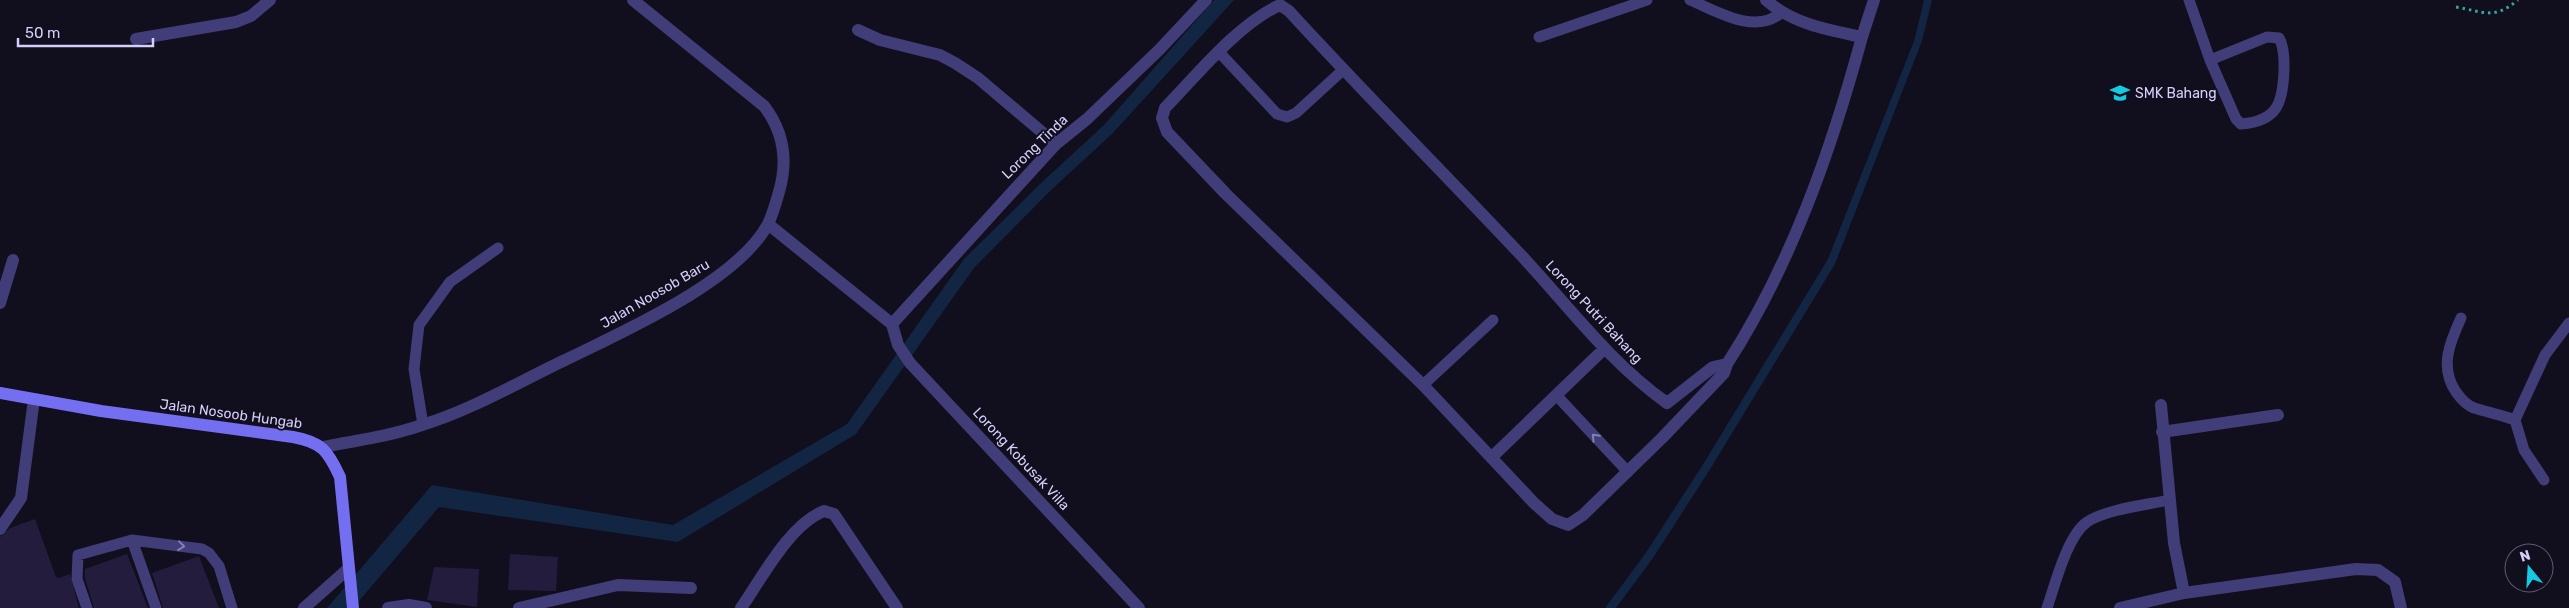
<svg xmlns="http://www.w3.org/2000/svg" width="2569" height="608" font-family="Rubik,sans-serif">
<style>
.water{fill:#122542}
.building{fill:#231c3d}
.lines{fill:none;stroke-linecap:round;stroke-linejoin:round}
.path{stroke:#38a5a0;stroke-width:3;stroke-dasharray:2.5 4;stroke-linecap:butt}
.lane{stroke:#403d78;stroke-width:11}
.street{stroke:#403d78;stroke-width:12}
.secondary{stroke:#746ff1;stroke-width:12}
.oneway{stroke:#837fb2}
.labels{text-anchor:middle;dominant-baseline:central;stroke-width:4;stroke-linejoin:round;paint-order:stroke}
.poi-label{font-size:14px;fill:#d4cffa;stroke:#110e1d;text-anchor:start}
.street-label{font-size:14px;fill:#d4cffa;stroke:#110e1d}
</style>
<rect width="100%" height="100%" fill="#110e1d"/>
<!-- water -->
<path class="water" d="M1214,0H1234L1113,133L1049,192L974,268L856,434L678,542L439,507L353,608H327L432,485L673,525L847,424L964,259L1040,184L1104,125Z
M1924,0H1932L1922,41L1835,264L1709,471L1653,558L1616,608H1605L1645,554L1702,466L1828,259L1914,41Z"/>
<!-- building -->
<path class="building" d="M35,519L56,577L59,578L70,574L79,608H0V537L10,528Z
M127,554L148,608H94L85,578V569Z
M510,554L558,557L556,591L508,590Z
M199,556L219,608H163L152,573Z
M434,567L479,569L477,607L427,600Z"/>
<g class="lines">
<!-- path -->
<path class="path" d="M2456,7C2485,12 2493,20 2518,0"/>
<!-- lane -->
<path class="lane" d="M1690,0C1717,11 1754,35 1781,13
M2189,0L2210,60L2236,119L2241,124C2253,123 2269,119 2276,108C2285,94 2287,51 2279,38L2267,37L2210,60
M1539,37L1647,0
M1219,52L1277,114L1287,117L1296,113L1343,70
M2461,318C2450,342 2439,367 2456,392C2461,399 2466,405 2474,408C2487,412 2501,415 2515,420
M1423,385L1493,320
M1557,396L1628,472
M423,425L414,369L419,325L450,282L498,248
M2544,480L2524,450L2515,420L2545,355L2569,323
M132,540L156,608
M87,608L77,579L78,555L132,540L202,549L209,553L219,566L232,608
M2047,608C2055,585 2067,536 2087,522C2107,509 2146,505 2169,500"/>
<!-- street -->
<path class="street" d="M1766,0C1793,24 1828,30 1862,37L1874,0
M1280,5L1289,11C1364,93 1443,172 1519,253C1567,304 1609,362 1667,403L1713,367L1727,364L1724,373L1663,437L1583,515L1568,525L1552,519L1534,503L1423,385L1226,194L1167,132L1162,118L1165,108C1196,76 1239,23 1280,5Z
M858,30L880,40L940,55L955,63L978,78L1056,144
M136,39L236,22L251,16L270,0
M768,224L892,324
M0,303L13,260
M892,324L1056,144L1087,119L1159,50L1206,0
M892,324L898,345L910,363L1139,608
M1727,364C1791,265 1831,151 1862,37
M2161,405L2174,543L2184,593
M2162,432L2278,415
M322,447C356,441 390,436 422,425C471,410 517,383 563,361C622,332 737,282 768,224C773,214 776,202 779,192C788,161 784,132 764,106L633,0
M1492,457L1604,349
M0,529L21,498L34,399
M304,608L348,569
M388,608L409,605L426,608
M519,608L618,585L691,588
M741,608C762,578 789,525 824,511L834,514L897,608
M2120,608L2184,593L2356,569L2378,570L2395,582L2401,608"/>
<!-- secondary -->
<path class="secondary" d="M0,393L101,411L293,437C322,442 328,451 340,477L353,608"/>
</g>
<!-- one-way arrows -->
<defs><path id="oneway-chevron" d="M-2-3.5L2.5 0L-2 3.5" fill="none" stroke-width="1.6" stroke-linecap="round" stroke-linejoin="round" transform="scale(1.25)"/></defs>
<g class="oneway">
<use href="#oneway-chevron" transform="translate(1595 437) rotate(-133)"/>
<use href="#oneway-chevron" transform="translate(181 546) rotate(6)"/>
</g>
<!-- icons -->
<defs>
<symbol id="school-bare" viewBox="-9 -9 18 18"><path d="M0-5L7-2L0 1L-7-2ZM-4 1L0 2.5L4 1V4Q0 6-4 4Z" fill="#15c9e0" stroke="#110e1d" stroke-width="2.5" paint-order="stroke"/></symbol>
</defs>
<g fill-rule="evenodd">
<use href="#school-bare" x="2106" y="79" width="28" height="28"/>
</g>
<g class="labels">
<!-- poi labels -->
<g class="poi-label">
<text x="2135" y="93">SMK Bahang</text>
</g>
<!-- street labels -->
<g class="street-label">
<text transform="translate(1035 147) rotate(-44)">Lorong Tinda</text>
<text transform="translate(655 294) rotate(-30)">Jalan Noosob Baru</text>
<text transform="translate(1594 312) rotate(47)">Lorong Putri Bahang</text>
<text transform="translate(231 414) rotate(8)">Jalan Nosoob Hungab</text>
<text transform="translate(1021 459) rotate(47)">Lorong Kobusak Villa</text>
</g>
</g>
<!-- north arrow -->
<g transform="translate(2529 568) rotate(342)"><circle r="24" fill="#110e1d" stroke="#5f5b75"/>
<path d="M0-4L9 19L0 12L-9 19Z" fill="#15c9e0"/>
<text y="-8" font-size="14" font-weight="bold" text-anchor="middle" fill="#d4cffa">N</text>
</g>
<!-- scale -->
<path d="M18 38v8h135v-8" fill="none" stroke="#d4cffa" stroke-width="2.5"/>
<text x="25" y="38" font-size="15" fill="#d4cffa" stroke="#110e1d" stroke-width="4" paint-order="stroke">50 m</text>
</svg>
